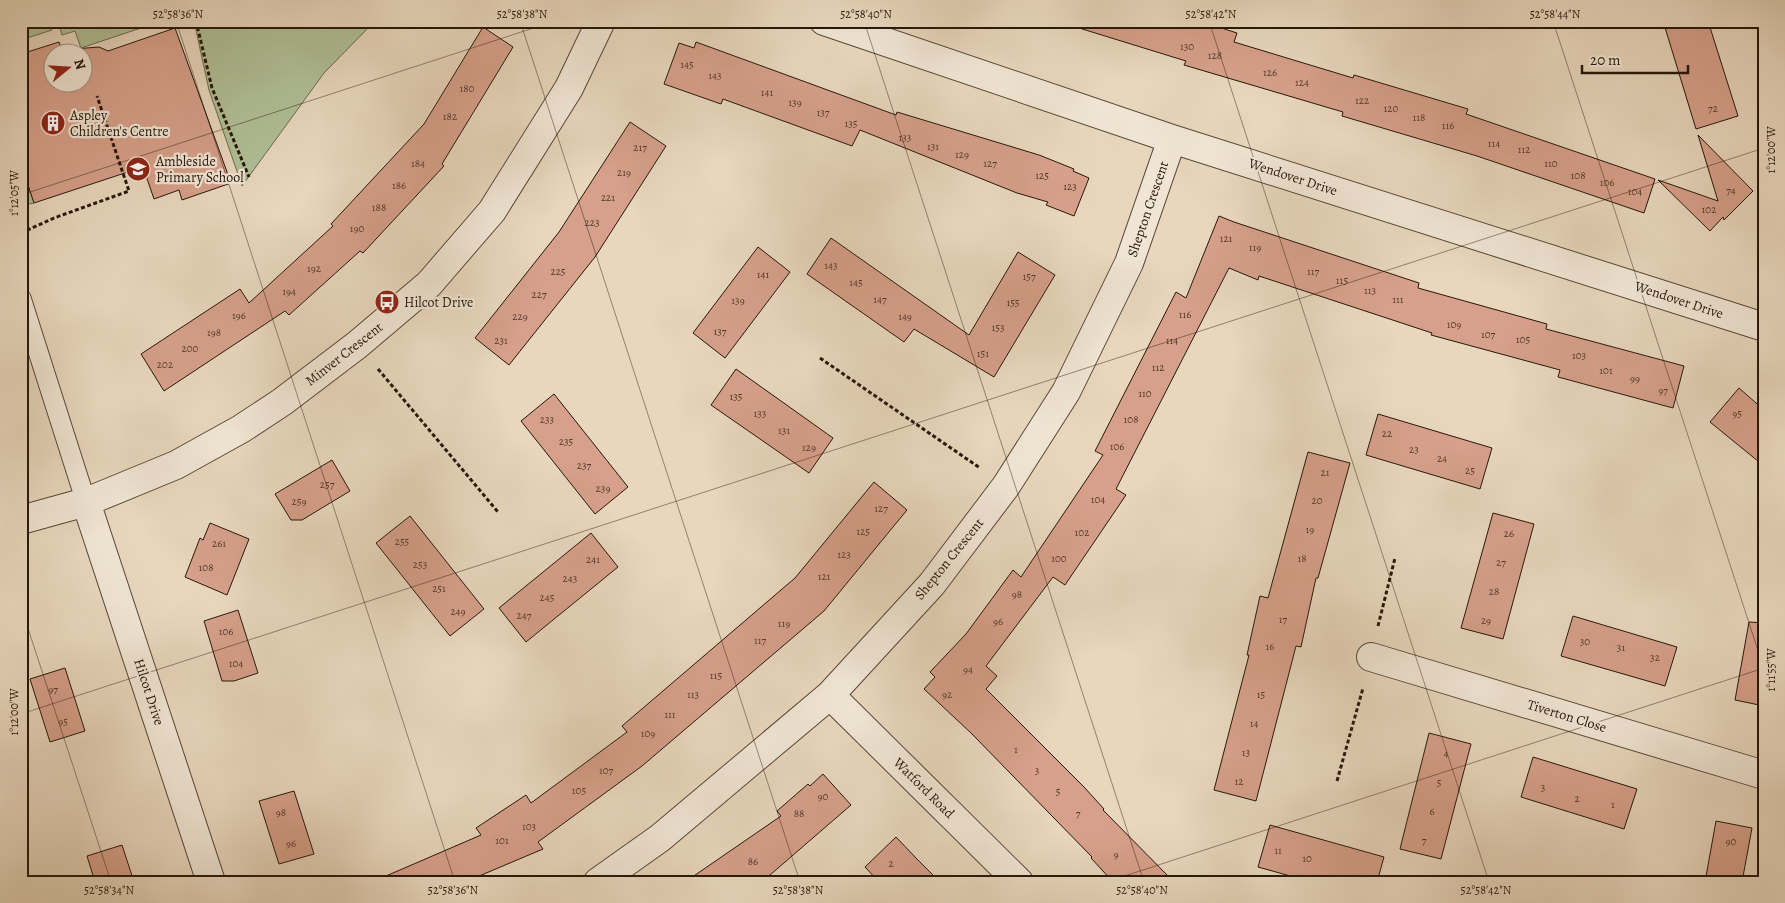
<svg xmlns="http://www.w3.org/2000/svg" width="1785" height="903" font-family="Alegreya,serif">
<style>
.green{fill:#b0bf96;stroke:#6c6b50}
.building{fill:#d6a08a;stroke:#27170b;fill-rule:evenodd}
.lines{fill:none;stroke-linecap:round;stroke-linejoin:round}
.lane-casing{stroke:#574738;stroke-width:21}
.street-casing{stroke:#574738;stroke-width:30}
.path{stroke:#27170b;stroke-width:3;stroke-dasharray:4 2.5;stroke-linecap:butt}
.lane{stroke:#f0e5d4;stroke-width:19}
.street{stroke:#f0e5d4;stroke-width:28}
.ticks{fill:none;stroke:#27170b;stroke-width:1;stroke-opacity:0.45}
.labels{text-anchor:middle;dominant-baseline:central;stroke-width:4.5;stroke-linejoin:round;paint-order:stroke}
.number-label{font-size:11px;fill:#53392b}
.poi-label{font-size:14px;fill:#27170b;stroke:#f0e5d4;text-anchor:start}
.street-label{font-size:14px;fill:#27170b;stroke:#f0e5d4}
.neatline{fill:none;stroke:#27170b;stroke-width:2}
.ticks-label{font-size:12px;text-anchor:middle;fill:#27170b}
</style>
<rect width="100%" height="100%" fill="#e8d7bd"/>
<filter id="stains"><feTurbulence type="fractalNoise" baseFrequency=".004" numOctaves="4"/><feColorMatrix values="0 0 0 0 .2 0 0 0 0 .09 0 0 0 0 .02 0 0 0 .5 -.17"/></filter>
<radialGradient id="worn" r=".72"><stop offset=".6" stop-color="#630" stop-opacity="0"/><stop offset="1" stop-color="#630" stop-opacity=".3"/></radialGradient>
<!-- green -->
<path class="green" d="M21,21H48L52,30L21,40Z
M58,21H162L81,48L75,31L62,35Z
M194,21H375L324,73L242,186L209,90Z
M21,164L34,203L21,206Z"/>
<!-- building -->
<path class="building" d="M1080,21H1200L1237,33L1234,42L1353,78L1354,75L1468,109L1466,114L1655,179L1644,213L1477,156L1342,116L1343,112L1184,65L1186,61L1079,28Z
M1663,21H1708L1738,116L1696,129Z
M483,27L513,47L442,164L444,166L363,253L360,251L289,315L285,311L164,391L141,354L240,289L249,303L333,226L331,224L424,124Z
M175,28L231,183L182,200L179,190L154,199L143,167L34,203L21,164V54L59,42L62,50L99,47L108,51ZM52,52H82V82H52Z
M696,42L896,115L897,112L1039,155L1074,169L1073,171L1089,178L1074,216L1046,205L1048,202L1017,193L860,130L852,146L723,99L721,104L664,84L679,43L694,48Z
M630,122L666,146L595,257L509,365L475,338L559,232Z
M1698,135L1753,191L1724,220L1723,217L1710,231L1658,180L1718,201Z
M1219,216L1234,222L1419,283L1418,288L1547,324L1546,329L1684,366L1673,408L1558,377L1560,370L1431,335L1432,333L1259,276L1258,280L1229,268L1116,489L1126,495L1065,585L1053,577L986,666L997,676L986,689L1084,787L1104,809L1103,810L1174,882H1113L1091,858L1092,857L972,734L924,689L935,677L930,672L966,634L1013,570L1021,577L1103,455L1095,451L1176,292L1186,298Z
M831,238L969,335L1018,252L1055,275L994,377L914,329L904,342L807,274Z
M758,247L790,272L725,358L693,333Z
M736,369L833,438L809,473L711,405Z
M1739,388L1764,410V466L1710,422Z
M554,394L628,487L595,514L521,421Z
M1378,414L1492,448L1480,489L1366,455Z
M1308,452L1350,463L1318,578H1316L1301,647L1296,646L1256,801L1214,790L1249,655H1247L1260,596L1268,598Z
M332,460L350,491L302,520H291L275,494Z
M874,482L907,510L824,611L642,766L538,842L543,849L465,882H372L481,835L476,828L526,795L531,803L627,732L622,726L795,578Z
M1493,513L1534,524L1503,639L1461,628Z
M410,516L484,609L450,636L376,543Z
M210,523L249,539L227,595L185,577L200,538L203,540Z
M591,533L618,567L526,642L499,608Z
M238,610L258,673L234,681H222L204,621Z
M1573,616L1677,647L1665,686L1561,656Z
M1749,622L1764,623V706L1735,700Z
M65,668L85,731L50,742L30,679Z
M1429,733L1471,744L1441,859L1400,849Z
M1533,757L1637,789L1624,829L1521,797Z
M823,774L851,805L770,875L761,882H685L781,816L777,811L808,784L810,786Z
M294,791L314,854L279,864L259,801Z
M1716,821L1752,828L1742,882H1705Z
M1270,825L1384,857L1377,882H1312L1258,867Z
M896,837L916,858L940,882H879L865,867Z
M122,845L134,882H95L87,856Z"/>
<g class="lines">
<defs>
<path id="lane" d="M21,298L86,502"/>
<path id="street" d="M824,21L1172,139L1764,327
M86,502L211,882
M21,520L86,502L176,465L241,429L282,402L357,345L429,284L492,211L569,88L601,21
M1371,657L1764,775
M830,695L1019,882
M598,882L660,838L830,695L932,584L1006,486L1066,392L1129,263L1172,139"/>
</defs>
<!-- lane casing -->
<use href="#lane" class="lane-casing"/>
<!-- street casing -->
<use href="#street" class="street-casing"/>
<!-- path -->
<path class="path" d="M196,21L212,88L249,177
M21,233L54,218L129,191L97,96
M820,358L980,468
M378,369L498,512
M1378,626L1395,558
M1337,781L1363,688"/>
<!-- lane -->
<use href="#lane" class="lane"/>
<!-- street -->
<use href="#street" class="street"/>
</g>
<!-- ticks -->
<path class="ticks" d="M176,21L455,882M520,21L800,882M864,21L1144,882M1209,21L1489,882M1553,21L1764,669M21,195L555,21M21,607L111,882M21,714L1764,148M1106,882L1764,668"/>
<!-- icons -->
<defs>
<symbol id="building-disc" viewBox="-11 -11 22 22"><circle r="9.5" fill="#8f2418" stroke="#f0e5d4"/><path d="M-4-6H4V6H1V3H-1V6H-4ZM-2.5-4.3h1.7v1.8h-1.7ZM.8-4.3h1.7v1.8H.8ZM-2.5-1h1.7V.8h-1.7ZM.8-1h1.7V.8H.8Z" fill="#fff"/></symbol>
<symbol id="school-disc" viewBox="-11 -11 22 22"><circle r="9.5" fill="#8f2418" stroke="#f0e5d4"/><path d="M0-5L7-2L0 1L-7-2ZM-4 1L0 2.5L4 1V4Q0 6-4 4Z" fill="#fff"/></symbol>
<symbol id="bus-disc" viewBox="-11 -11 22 22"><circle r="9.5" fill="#8f2418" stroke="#f0e5d4"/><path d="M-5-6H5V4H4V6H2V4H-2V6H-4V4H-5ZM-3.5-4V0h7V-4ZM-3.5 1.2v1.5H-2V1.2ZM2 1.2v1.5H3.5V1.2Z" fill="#fff"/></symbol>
</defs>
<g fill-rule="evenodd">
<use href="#building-disc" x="39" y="109" width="28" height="28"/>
<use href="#school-disc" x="124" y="155" width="28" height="28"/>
<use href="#bus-disc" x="373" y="288" width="28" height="28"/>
</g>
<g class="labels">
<!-- number labels -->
<g class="number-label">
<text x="1187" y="46">130</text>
<text x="1215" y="55">128</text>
<text x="687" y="64">145</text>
<text x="1270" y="72">126</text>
<text x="715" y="75">143</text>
<text x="1302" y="82">124</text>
<text x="467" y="88">180</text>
<text x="767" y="92">141</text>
<text x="1362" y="100">122</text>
<text x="795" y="102">139</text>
<text x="1391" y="108">120</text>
<text x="1713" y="108">72</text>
<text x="823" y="112">137</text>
<text x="450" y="116">182</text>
<text x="1419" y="117">118</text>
<text x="851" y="123">135</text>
<text x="1448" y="125">116</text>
<text x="905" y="137">133</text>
<text x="1494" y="143">114</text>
<text x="933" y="146">131</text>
<text x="640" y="147">217</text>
<text x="1524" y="149">112</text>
<text x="962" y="154">129</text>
<text x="418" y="163">184</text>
<text x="990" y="163">127</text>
<text x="1551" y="163">110</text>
<text x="624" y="172">219</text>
<text x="1042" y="175">125</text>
<text x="1578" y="175">108</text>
<text x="1607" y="182">106</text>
<text x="399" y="185">186</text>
<text x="1070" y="186">123</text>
<text x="1731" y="190">74</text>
<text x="1635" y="191">104</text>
<text x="608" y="197">221</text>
<text x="379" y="207">188</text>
<text x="1709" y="209">102</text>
<text x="592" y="222">223</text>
<text x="357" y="228">190</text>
<text x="1226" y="238">121</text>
<text x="1255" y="247">119</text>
<text x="831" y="265">143</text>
<text x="314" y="268">192</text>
<text x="558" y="271">225</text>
<text x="1313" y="271">117</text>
<text x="763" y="274">141</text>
<text x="1029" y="276">157</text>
<text x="1342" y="280">115</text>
<text x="856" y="282">145</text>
<text x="1370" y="290">113</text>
<text x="289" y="291">194</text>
<text x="539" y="294">227</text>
<text x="880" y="299">147</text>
<text x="1398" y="299">111</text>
<text x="738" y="300">139</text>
<text x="1013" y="302">155</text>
<text x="1185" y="314">116</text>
<text x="239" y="315">196</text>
<text x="520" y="316">229</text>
<text x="905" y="316">149</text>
<text x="1454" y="324">109</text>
<text x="998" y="327">153</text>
<text x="720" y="331">137</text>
<text x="214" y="332">198</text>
<text x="1488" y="334">107</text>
<text x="1523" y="339">105</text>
<text x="501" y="340">231</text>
<text x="1172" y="340">114</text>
<text x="190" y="348">200</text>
<text x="983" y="353">151</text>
<text x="1579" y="355">103</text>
<text x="165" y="364">202</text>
<text x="1158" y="367">112</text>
<text x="1606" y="370">101</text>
<text x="1635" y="378">99</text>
<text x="1663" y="390">97</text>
<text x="1145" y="393">110</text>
<text x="736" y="396">135</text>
<text x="760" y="413">133</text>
<text x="1737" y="413">95</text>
<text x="547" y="419">233</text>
<text x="1131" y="419">108</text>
<text x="784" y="430">131</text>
<text x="1387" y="433">22</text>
<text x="566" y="441">235</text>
<text x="1117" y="446">106</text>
<text x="809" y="447">129</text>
<text x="1414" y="449">23</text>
<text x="1442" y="458">24</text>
<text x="584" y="465">237</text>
<text x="1470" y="470">25</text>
<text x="1325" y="472">21</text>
<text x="327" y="484">257</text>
<text x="603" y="488">239</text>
<text x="1098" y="499">104</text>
<text x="1317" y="500">20</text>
<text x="299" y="501">259</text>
<text x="881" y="508">127</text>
<text x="1310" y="529">19</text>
<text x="863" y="531">125</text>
<text x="1082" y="532">102</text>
<text x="1509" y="533">26</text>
<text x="402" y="541">255</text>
<text x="219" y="543">261</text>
<text x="844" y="554">123</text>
<text x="1059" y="558">100</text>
<text x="1302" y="558">18</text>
<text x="593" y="559">241</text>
<text x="1501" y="562">27</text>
<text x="420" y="564">253</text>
<text x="206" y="567">108</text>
<text x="824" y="576">121</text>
<text x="570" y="578">243</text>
<text x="439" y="588">251</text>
<text x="1494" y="591">28</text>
<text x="1017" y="594">98</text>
<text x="547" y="597">245</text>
<text x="458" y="611">249</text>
<text x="524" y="615">247</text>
<text x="1283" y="619">17</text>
<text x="1486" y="620">29</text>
<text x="998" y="621">96</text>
<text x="784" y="623">119</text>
<text x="226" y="631">106</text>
<text x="760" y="640">117</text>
<text x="1585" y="641">30</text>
<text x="1270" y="646">16</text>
<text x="1621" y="647">31</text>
<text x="1655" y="657">32</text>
<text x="236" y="663">104</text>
<text x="968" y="669">94</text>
<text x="716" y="675">115</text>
<text x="53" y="689">97</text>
<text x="693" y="694">113</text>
<text x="947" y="694">92</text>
<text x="1261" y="694">15</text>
<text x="670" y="714">111</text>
<text x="63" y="721">95</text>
<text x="1254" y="723">14</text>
<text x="648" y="733">109</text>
<text x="1016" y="749">1</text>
<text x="1246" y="752">13</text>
<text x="1446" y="753">4</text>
<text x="606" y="770">107</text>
<text x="1037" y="770">3</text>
<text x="1239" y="781">12</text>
<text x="1439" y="782">5</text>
<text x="1543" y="787">3</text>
<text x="579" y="790">105</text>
<text x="1058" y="791">5</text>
<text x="823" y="796">90</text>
<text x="1577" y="798">2</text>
<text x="1613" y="804">1</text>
<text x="1432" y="811">6</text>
<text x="281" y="812">98</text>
<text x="799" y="813">88</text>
<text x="1078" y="813">7</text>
<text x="529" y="826">103</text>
<text x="502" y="840">101</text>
<text x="1424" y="840">7</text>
<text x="1731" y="841">90</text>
<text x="291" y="843">96</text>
<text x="1278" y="850">11</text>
<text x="1116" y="854">9</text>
<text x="1307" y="858">10</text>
<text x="753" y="861">86</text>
<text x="891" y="863">2</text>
</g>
<!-- poi labels -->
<g class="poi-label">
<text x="70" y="115">Aspley<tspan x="70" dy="16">Children's Centre</tspan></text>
<text x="156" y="161">Ambleside<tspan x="156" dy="16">Primary School</tspan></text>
<text x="404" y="302">Hilcot Drive</text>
</g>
<!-- street labels -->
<g class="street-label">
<text transform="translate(1293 177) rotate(18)">Wendover Drive</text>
<text transform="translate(1148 209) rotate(-71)">Shepton Crescent</text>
<text transform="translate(1679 300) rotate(18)">Wendover Drive</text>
<text transform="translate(344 354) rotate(-38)">Minver Crescent</text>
<text transform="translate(949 559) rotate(-51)">Shepton Crescent</text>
<text transform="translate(149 692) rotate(72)">Hilcot Drive</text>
<text transform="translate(1567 716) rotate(17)">Tiverton Close</text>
<text transform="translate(924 788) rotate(45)">Watford Road</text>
</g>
</g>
<!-- margin -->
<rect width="1785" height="903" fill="none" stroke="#e8d7bd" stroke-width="55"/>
<!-- north arrow -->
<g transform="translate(68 68) rotate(72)"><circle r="24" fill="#f0e5d4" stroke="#a09384"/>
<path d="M0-4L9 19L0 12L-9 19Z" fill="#8f2418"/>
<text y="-8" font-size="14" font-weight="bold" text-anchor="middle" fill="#27170b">N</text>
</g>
<!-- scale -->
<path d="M1582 65v8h106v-8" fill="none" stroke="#27170b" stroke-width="2.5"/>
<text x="1590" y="65" font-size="15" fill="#27170b" stroke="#f0e5d4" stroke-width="4" paint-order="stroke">20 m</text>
<rect x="28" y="28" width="1730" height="848" class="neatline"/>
<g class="ticks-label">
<text x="178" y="18">52°58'36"N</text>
<text x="522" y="18">52°58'38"N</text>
<text x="866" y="18">52°58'40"N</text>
<text x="1211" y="18">52°58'42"N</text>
<text x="1555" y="18">52°58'44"N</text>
<text transform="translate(1771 150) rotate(-90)" y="4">1°12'00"W</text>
<text transform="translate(14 193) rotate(-90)" y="4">1°12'05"W</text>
<text transform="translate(1771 670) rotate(-90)" y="4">1°11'55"W</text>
<text transform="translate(14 712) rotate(-90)" y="4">1°12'00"W</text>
<text x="109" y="894">52°58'34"N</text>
<text x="453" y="894">52°58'36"N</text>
<text x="798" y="894">52°58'38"N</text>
<text x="1142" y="894">52°58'40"N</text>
<text x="1486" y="894">52°58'42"N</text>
</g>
<rect width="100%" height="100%" filter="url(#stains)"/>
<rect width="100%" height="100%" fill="url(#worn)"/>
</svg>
